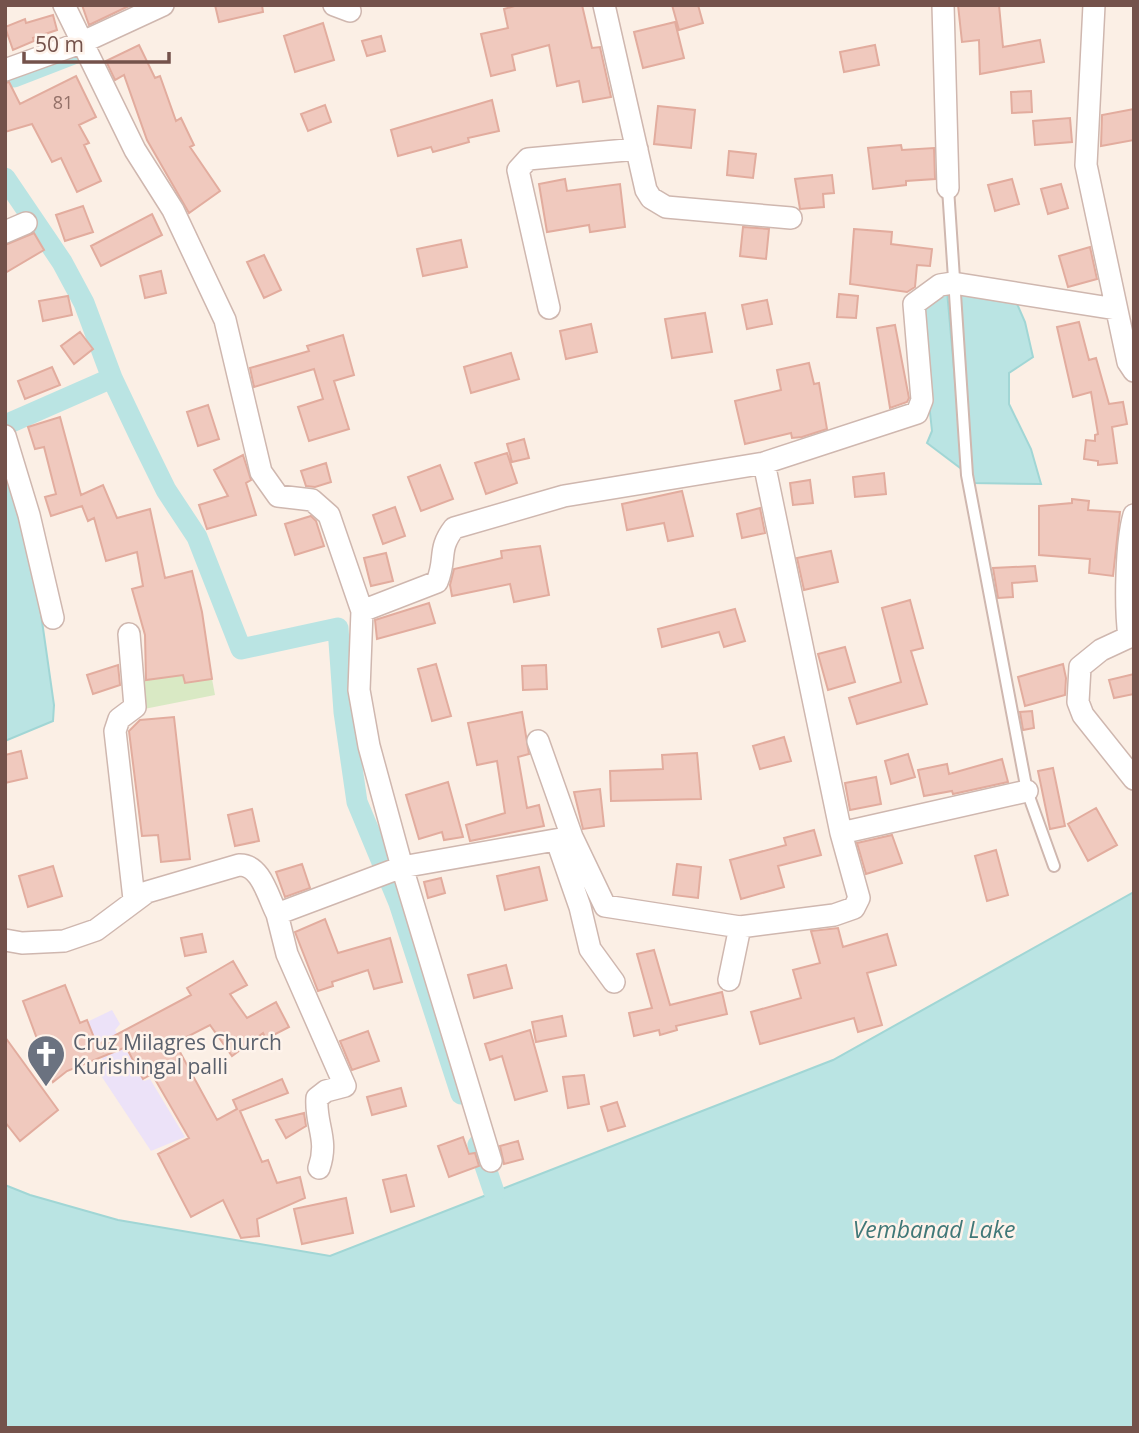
<svg xmlns="http://www.w3.org/2000/svg" width="1139" height="1433" font-family="'Open Sans',sans-serif">
<style>
.education{fill:#ece2f8}
.green{fill:#d9e9c4}
.water{fill:#bae4e3;stroke:#a1d6d5;stroke-width:2}
.lines{fill:none;stroke-linecap:round;stroke-linejoin:round}
.canal{stroke:#bae4e3;stroke-width:21}
.building{fill:#f0c9be;stroke:#e2ac9e;stroke-width:2}
.service-casing{stroke:#cfb7af;stroke-width:14}
.minor-casing{stroke:#cfb7af;stroke-width:24}
.service{stroke:#fff;stroke-width:10}
.minor{stroke:#fff;stroke-width:21}
.labels{text-anchor:middle;dominant-baseline:central;stroke-width:5;stroke-linejoin:round;paint-order:stroke}
.number-label{font-size:18px;fill:#937068}
.worship-label{font-size:21px;fill:#5b616d;stroke:#fef3eb;text-anchor:start}
.water-label{font-size:23px;font-style:italic;fill:#407878;stroke:#fef3eb}
</style>
<rect width="100%" height="100%" fill="#fbefe5"/>
<!-- education -->
<path class="education" d="M112,1010L120,1024L115,1030L144,1081L150,1079L185,1137L151,1151L94,1065L104,1057L87,1022Z"/>
<!-- green -->
<path class="green" d="M181,661L185,683L212,679L215,695L139,710V681L163,678Z"/>
<!-- water -->
<path class="water" d="M947,291L963,470L927,443L932,431L919,309Z
M958,293L1014,297L1025,322L1033,357L1009,373V404L1031,449L1041,484L972,483Z
M5,462L35,572L54,705L53,721L5,741Z
M1134,892V1428H5V1185L30,1195L118,1220L330,1256L833,1060Z"/>
<g class="lines">
<!-- canal -->
<path class="canal" d="M14,77L76,53
M5,178L62,262L84,303L112,378L141,439L166,490L197,537L241,649L338,628L344,712L357,802L399,903L461,1094
M5,425L112,378
M478,1145L494,1192"/>
</g>
<!-- building -->
<path class="building" d="M82,5H131L89,25Z
M215,5H262L263,12L219,22Z
M518,5H582L592,48L600,47L611,97L583,102L579,81L557,86L549,45L512,55L515,70L491,76L481,34L508,28L504,9Z
M672,5H698L703,23L679,30Z
M958,5H999L1003,47L1040,40L1044,62L980,74L979,40L962,42Z
M53,15L57,30L33,38L34,41L13,50L5,27L25,19L26,23Z
M675,22L684,58L643,68L634,32Z
M323,23L334,60L295,72L284,36Z
M381,36L385,51L367,56L362,41Z
M139,45L155,78L160,76L176,121L181,118L194,145L190,147L220,191L189,213L147,140L124,75L115,80L106,61Z
M875,45L879,65L844,72L840,52Z
M76,76L96,117L79,125L89,143L84,145L101,181L77,192L61,158L52,162L32,124L5,132V83L9,82L20,104Z
M1031,91L1032,112L1012,113L1011,92Z
M492,100L499,131L468,138L469,142L433,152L431,147L398,156L391,130Z
M325,105L331,122L308,131L301,114Z
M658,106L695,110L691,148L654,144Z
M1134,109V140L1101,146L1102,115Z
M1070,118L1072,142L1035,145L1033,121Z
M901,145L902,150L934,148L935,179L906,181V185L873,189L868,148Z
M729,151L756,154L753,178L727,175Z
M832,175L834,193L823,194L824,207L800,209L795,179Z
M565,179L567,191L620,184L625,227L590,232L589,225L547,232L539,184Z
M1012,179L1019,204L995,211L988,185Z
M1061,184L1068,208L1048,214L1041,189Z
M83,206L93,232L65,241L56,215Z
M152,214L162,235L101,266L91,246Z
M743,227L769,229L766,259L740,256Z
M854,229L892,232L891,244L932,249L930,266L917,265L915,287L907,292L850,284Z
M34,233L44,250L5,273V245Z
M461,240L467,267L423,276L417,249Z
M1090,247L1097,279L1068,287L1059,256Z
M264,255L281,290L264,298L247,262Z
M161,271L166,293L145,298L140,276Z
M839,294L858,296L856,318L837,317Z
M68,296L72,315L43,321L39,301Z
M767,300L772,324L747,329L742,305Z
M705,313L712,352L672,358L665,319Z
M1079,322L1089,360L1096,358L1109,404L1123,402L1127,424L1112,427L1117,463L1098,465V461L1084,459L1086,440L1095,441V435L1098,434L1091,392L1073,397L1057,327Z
M591,324L597,352L566,359L560,331Z
M895,325L909,398L907,402L890,408L877,328Z
M80,332L93,349L74,364L61,346Z
M343,335L354,375L334,381L349,429L309,441L298,407L323,399L314,369L254,387L250,368L309,351L307,346Z
M511,353L519,379L471,393L464,367Z
M809,363L814,384L819,383L827,429L802,437L792,438L791,433L745,444L735,401L781,390L777,370Z
M52,367L60,385L25,399L18,381Z
M208,405L219,439L198,446L187,412Z
M60,417L81,495L103,485L117,518L150,509L165,578L192,571L202,612L212,679L185,683L183,675L146,680L145,635L132,589L143,586L137,552L106,561L94,518L88,521L82,506L51,516L45,497L56,494L44,447L35,449L28,427Z
M524,439L529,458L512,462L507,444Z
M507,453L517,483L486,494L475,463Z
M243,455L251,480L246,483L256,515L207,529L199,505L228,496L214,470Z
M326,463L331,482L315,487L306,486L301,471Z
M440,465L453,499L421,511L408,477Z
M884,473L886,494L855,497L853,477Z
M810,480L813,503L793,505L790,483Z
M682,491L693,536L668,541L664,523L627,530L622,504Z
M1072,499L1089,501L1088,510L1120,512L1113,576L1089,573L1090,559L1039,555V506L1072,503Z
M395,507L405,536L383,544L373,515Z
M760,508L765,533L742,538L737,514Z
M311,516L316,521L324,546L295,555L285,524Z
M540,546L549,595L514,602L510,584L452,596L450,585L454,569L502,558L501,551Z
M831,551L838,582L804,590L797,558Z
M386,553L393,581L371,586L364,558Z
M1035,566L1037,581L1012,583L1013,597L998,598L993,568Z
M910,600L923,648L911,651L927,704L857,724L849,698L901,682L882,608Z
M429,603L435,623L377,639L375,620Z
M735,609L745,641L724,647L719,632L662,647L658,629Z
M845,647L855,682L828,690L818,654Z
M436,664L451,716L432,721L418,669Z
M1063,664L1066,678L1065,695L1025,706L1018,677Z
M118,665L120,685L93,694L87,675Z
M546,665L547,689L523,690L522,666Z
M1134,674V694L1114,698L1109,680Z
M1032,711L1034,728L1023,730L1020,712Z
M522,712L529,754L518,757L527,808L539,805L544,826L470,841L466,825L505,813L497,761L477,765L468,723Z
M174,717L190,859L161,862L158,835L142,836L129,731L140,720Z
M784,737L791,761L760,769L753,746Z
M21,751L27,778L5,783V755Z
M697,753L701,799L611,801L610,771L663,769L662,755Z
M908,754L915,777L891,784L885,761Z
M1002,759L1008,782L953,794L952,791L924,796L918,770L947,764L949,774Z
M1053,768L1065,826L1050,829L1038,771Z
M876,777L881,804L850,810L845,783Z
M448,782L463,837L444,840L442,832L419,839L406,795Z
M600,789L604,826L583,829L574,792Z
M1096,808L1117,845L1088,861L1068,824Z
M252,809L259,841L235,846L228,815Z
M814,830L821,855L778,866L784,887L741,899L730,860L786,845L784,838Z
M892,835L902,863L866,874L857,843Z
M996,850L1008,895L987,901L975,856Z
M302,864L310,888L285,897L276,872Z
M677,864L701,867L698,898L673,895Z
M53,866L62,896L28,907L19,876Z
M539,867L547,900L505,910L497,876Z
M441,878L445,893L428,898L424,882Z
M325,919L338,953L390,938L402,982L374,989L368,970L332,982L333,986L318,991L295,932Z
M838,928L843,947L887,934L896,965L867,973L882,1025L858,1032L854,1018L760,1044L751,1012L801,998L793,970L820,963L811,931Z
M202,934L206,952L185,956L181,938Z
M654,950L670,1005L722,992L727,1014L676,1026L677,1030L660,1035L659,1030L634,1036L629,1013L652,1008L637,954Z
M233,961L247,985L230,994L247,1018L276,1002L289,1027L266,1039L263,1033L232,1056L210,1025L175,1043L217,1120L237,1109L233,1100L282,1079L288,1093L240,1111L262,1162L268,1160L277,1183L300,1177L305,1198L257,1219L259,1236L241,1238L223,1200L191,1217L158,1154L189,1138L152,1074L143,1079L126,1047L67,1071L53,1082L23,1001L65,985L80,1023L87,1020L97,1045L191,995L187,988Z
M506,965L512,988L474,998L468,975Z
M562,1016L566,1036L536,1042L532,1022Z
M530,1030L547,1091L515,1100L502,1056L490,1060L485,1044Z
M368,1031L379,1061L352,1070L340,1041Z
M5,1037L58,1110L20,1141L5,1122Z
M584,1075L589,1104L568,1108L563,1077Z
M401,1088L406,1106L372,1115L367,1097Z
M617,1102L625,1126L608,1131L601,1107Z
M304,1113L306,1126L286,1138L276,1120Z
M463,1137L469,1154L475,1153L479,1166L449,1177L438,1146Z
M518,1141L523,1159L504,1164L500,1146Z
M406,1175L414,1206L391,1212L383,1180Z
M346,1198L353,1233L302,1244L294,1209Z"/>
<g class="lines">
<defs>
<path id="service" d="M948,188L967,475L1027,791L1054,866"/>
<path id="minor" d="M64,5L135,150L173,210L225,320L261,472L278,496L312,500L329,515L362,611
M334,5L350,11
M604,5L646,190L651,198L666,207L791,218
M943,5L948,188
M1094,5L1086,165L1128,362L1134,371
M5,70L83,42L163,5
M5,232L26,223
M549,308L518,170L528,159L637,149
M5,436L29,515L53,618
M764,463L841,833
M1134,515C1126,543 1125,606 1129,637H1134
M129,634L135,707L119,719L115,731L134,899
M1129,637L1101,650L1080,667L1078,702L1083,715L1134,779
M538,741L572,837
M557,841L580,907L590,949L614,982
M277,914L287,954L345,1086L326,1091L317,1098C315,1125 329,1139 319,1168
M5,940L22,943L64,941L96,930L147,892L239,865C261,864 268,897 277,914L402,867L369,746L359,690L362,611L437,582C447,558 437,550 454,528L564,496L764,463L917,413L922,400L914,304L940,285L953,283L1116,309
M729,980L740,927
M491,1161L402,867L572,837L605,906L740,927L834,915L854,908L859,898L841,833L1027,791"/>
</defs>
<!-- service casing -->
<use href="#service" class="service-casing"/>
<!-- minor casing -->
<use href="#minor" class="minor-casing"/>
<!-- service -->
<use href="#service" class="service"/>
<!-- minor -->
<use href="#minor" class="minor"/>
</g>
<!-- icons -->
<defs>
<symbol id="church-pin" viewBox="-11 -11 22 30"><path d="M0 17L-7.5 6A9.5 9.5 0 1 1 7.5 6Z" fill="#6b7280" stroke="#fef3eb"/><path d="M-1.2-6h2.4v3.5h3.3v2.4h-3.3V6h-2.4V-.1h-3.3v-2.4h3.3Z" fill="#fff"/></symbol>
</defs>
<g fill-rule="evenodd">
<use href="#church-pin" x="24" y="1032" width="44" height="60"/>
</g>
<g class="labels">
<!-- number labels -->
<g class="number-label">
<text x="63" y="102">81</text>
</g>
<!-- worship labels -->
<g class="worship-label">
<text x="73" y="1042">Cruz Milagres Church<tspan x="73" dy="24">Kurishingal palli</tspan></text>
</g>
<!-- water labels -->
<g class="water-label">
<text x="934" y="1229">Vembanad Lake</text>
</g>
</g>
<!-- border -->
<rect width="1139" height="1433" fill="none" stroke="#74524b" stroke-width="14"/>
<!-- scale -->
<path d="M24 52v10h145v-10" fill="none" stroke="#74524b" stroke-width="3.5"/>
<text x="35" y="52" font-size="21" fill="#74524b" stroke="#fef3eb" stroke-width="5" paint-order="stroke">50 m</text>
</svg>
